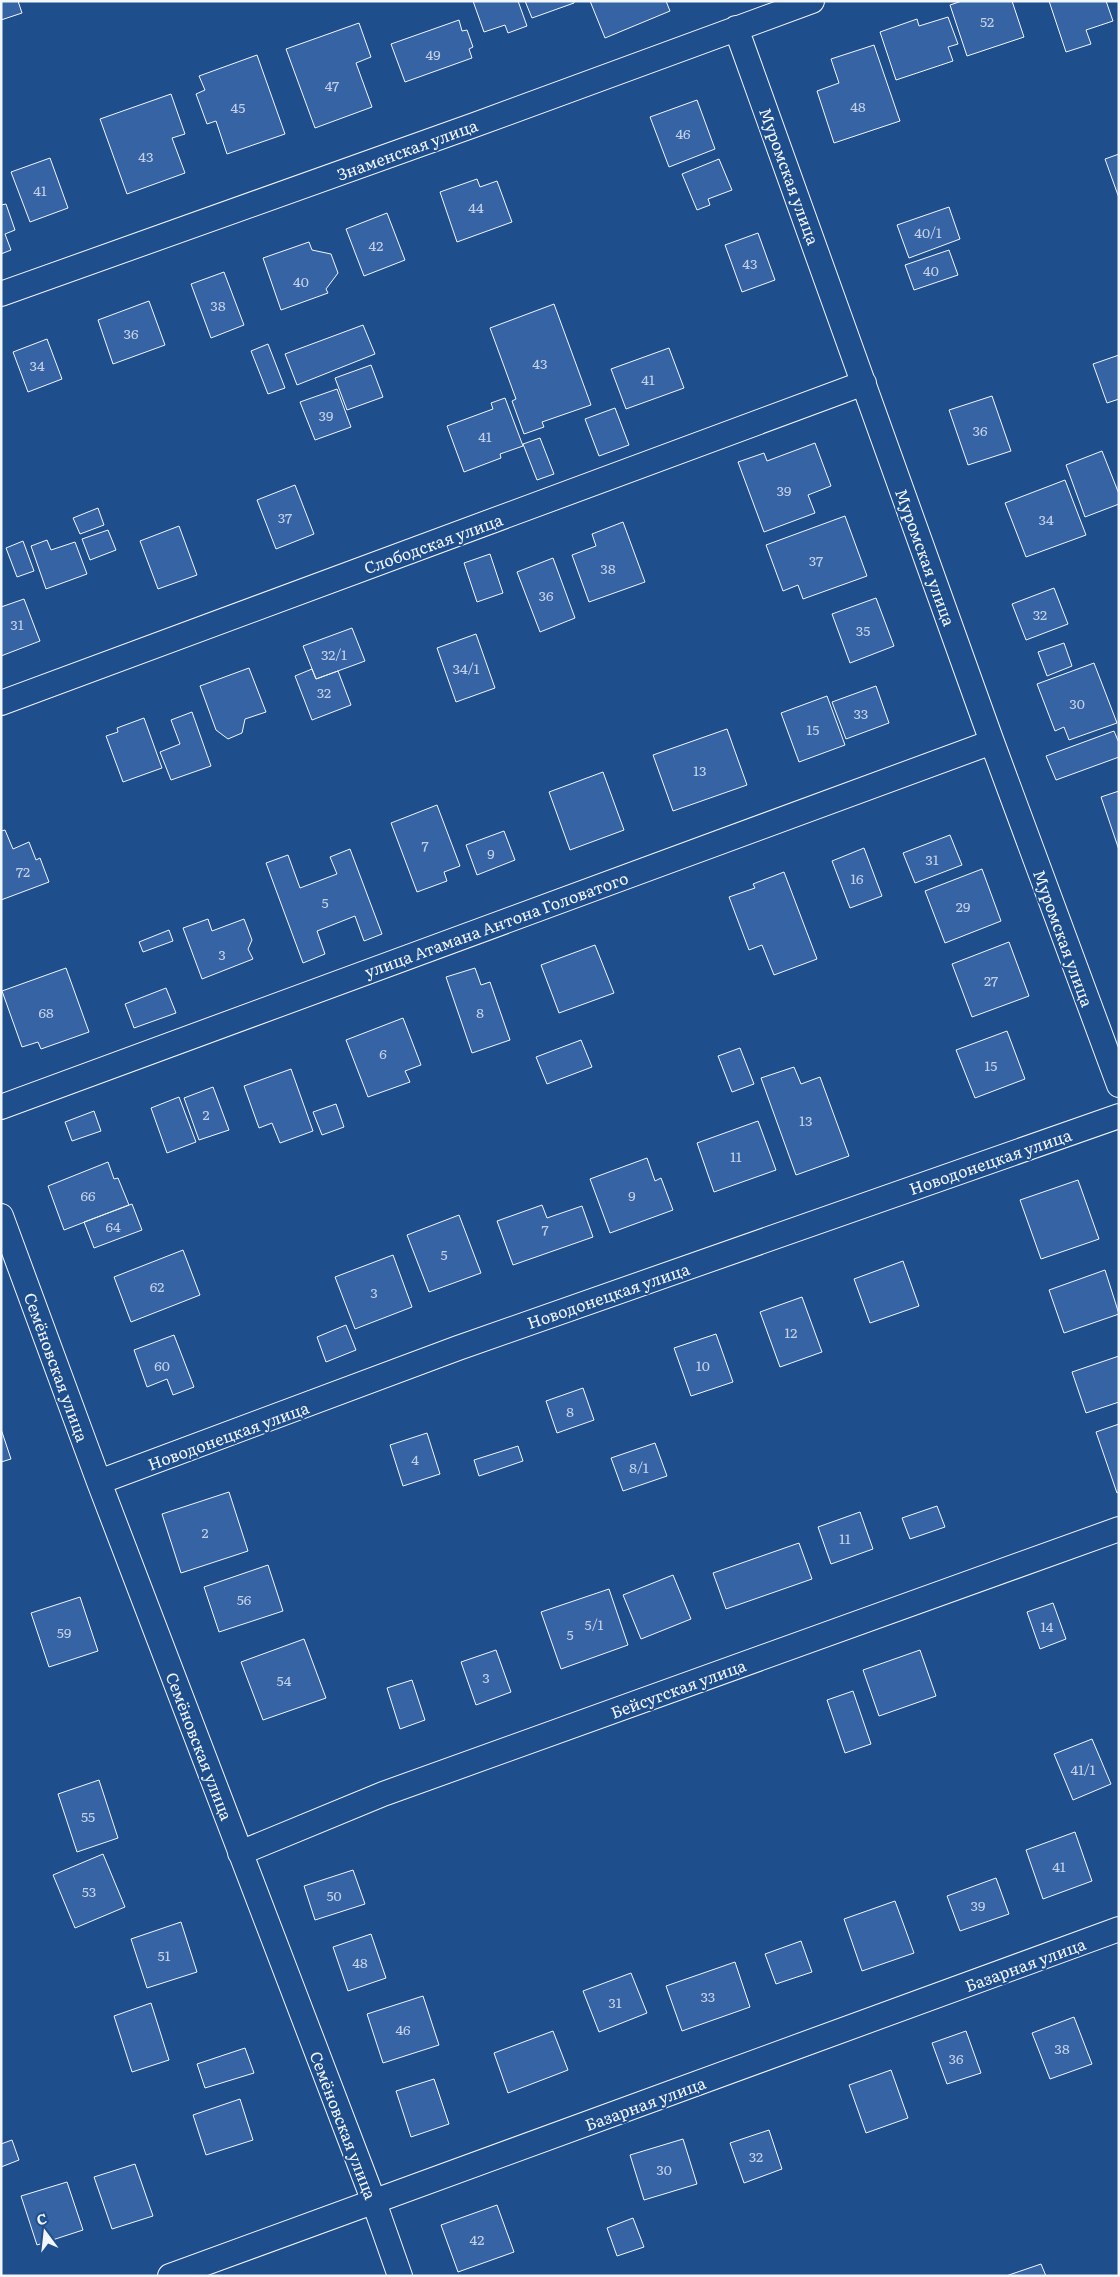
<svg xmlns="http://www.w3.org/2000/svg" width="1120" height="2277" font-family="Literata,serif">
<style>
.building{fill:#3563a3;stroke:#f2f6ff}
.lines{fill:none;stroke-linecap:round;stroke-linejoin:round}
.minor-casing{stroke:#f2f6ff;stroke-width:26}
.minor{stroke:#1f4e8c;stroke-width:24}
.labels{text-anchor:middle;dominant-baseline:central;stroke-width:4;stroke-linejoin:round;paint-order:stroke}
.number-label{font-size:14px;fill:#c3d1e8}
.street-label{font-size:16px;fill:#f2f6ff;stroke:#1f4e8c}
</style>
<rect width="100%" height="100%" fill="#1f4e8c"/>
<!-- building -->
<path class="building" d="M1,1H18L22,13L1,20Z
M473,1H518L527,26L508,33L505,25L484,32Z
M525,1H574V3L532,18Z
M590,1H666L670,11L605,38Z
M962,1H1012L1024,37L967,56L950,5Z
M1049,1H1106L1113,21L1086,30L1091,44L1066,52Z
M948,17L958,44L948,47L953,61L896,80L880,32L917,19L919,26Z
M459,20L462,31L467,30L473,47L469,49L472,58L405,82L391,44Z
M359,23L371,57L356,63L372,107L315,128L286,49Z
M874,45L900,121L834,143L817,91L839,83L831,59Z
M257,55L285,134L227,154L216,121L207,124L196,94L205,90L199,76Z
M171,94L185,134L172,138L185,173L127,194L100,119Z
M697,100L715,149L669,167L650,117Z
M1119,154V198L1105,159Z
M50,158L68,208L30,222L11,172Z
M719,159L732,190L708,199L710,205L697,210L682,174Z
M477,179L480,187L497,181L512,222L457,242L440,192Z
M6,204L15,230L5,234L11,250L1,254V205Z
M949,207L960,239L909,258L897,225Z
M387,213L405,260L364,276L346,229Z
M758,233L775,280L742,292L725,245Z
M309,242L312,250L331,254L338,273L326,289L328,293L281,310L263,258Z
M949,250L958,275L914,290L905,265Z
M224,272L244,325L211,338L191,284Z
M149,301L165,345L113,364L98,320Z
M554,304L591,405L542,422L544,427L524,434L512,401L516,399L490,328Z
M363,325L375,354L297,385L285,354Z
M47,339L62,379L28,392L13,352Z
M268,344L285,388L268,394L251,351Z
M669,348L684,388L626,409L611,369Z
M1119,355V399L1107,403L1093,364Z
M371,365L383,397L347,410L335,378Z
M337,389L351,427L315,440L300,402Z
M992,396L1011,451L968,465L949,410Z
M505,398L523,446L500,454L501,458L464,472L447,426L493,409L491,403Z
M615,408L629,445L599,456L585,419Z
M540,438L554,474L537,480L523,444Z
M815,443L831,486L808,495L815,513L764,532L738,462L764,453L767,461Z
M1102,451L1119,494V504L1085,517L1066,465Z
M1065,480L1086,535L1026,557L1005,503Z
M295,485L314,534L276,549L257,500Z
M98,508L104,525L80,534L73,518Z
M845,516L867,576L803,599L798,585L783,591L766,545Z
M623,522L645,582L589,602L572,555L596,546L592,534Z
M179,526L197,575L158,589L140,541Z
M108,530L116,550L90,560L82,539Z
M47,540L51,550L75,542L87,574L46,589L31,546Z
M23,541L34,571L17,577L6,548Z
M490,554L503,593L477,602L464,563Z
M553,558L575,618L540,632L517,572Z
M1054,588L1068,624L1026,640L1012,604Z
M876,598L894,646L850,663L832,614Z
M24,599L40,641L1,656V607Z
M352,628L365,661L316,679L303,646Z
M476,634L495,688L456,702L437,648Z
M1064,643L1072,666L1047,676L1038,652Z
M1094,663L1117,723L1069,740L1064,727L1055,731L1037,684Z
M249,668L266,712L245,719L242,733L228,739L216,730L200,686Z
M312,669L316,679L338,671L351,705L312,720L295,676Z
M876,686L889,723L846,739L832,702Z
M827,696L845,745L799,762L781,713Z
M192,712L211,766L171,780L160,752L180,744L171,720Z
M144,718L162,768L123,782L106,736L118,732L117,728Z
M727,729L747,785L673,811L653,755Z
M1114,731L1119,743V757L1056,780L1046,756Z
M603,772L624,830L570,850L549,792Z
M1119,791V850L1101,797Z
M437,805L460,866L444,872L447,881L417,892L391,823Z
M5,830L13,849L29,842L36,860L40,858L49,882L1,900V831Z
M504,831L515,860L477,875L466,845Z
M950,835L962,865L915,883L903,853Z
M864,848L882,896L850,908L832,861Z
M350,849L382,934L364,941L355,916L317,931L325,954L303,963L266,863L288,855L300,888L337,874L330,857Z
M982,869L1001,921L945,943L925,891Z
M784,872L817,959L774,975L762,945L749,950L729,897L755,888L753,884Z
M208,919L212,931L244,919L252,940L248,949L253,959L202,979L183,928Z
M169,930L173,941L143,952L139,942Z
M1009,942L1029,996L972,1017L952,964Z
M595,945L614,993L559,1013L541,965Z
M66,968L89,1032L41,1049L38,1042L22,1047L2,991Z
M475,968L481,985L490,982L510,1040L472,1053L446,977Z
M166,988L176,1013L134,1028L125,1004Z
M403,1018L421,1065L405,1071L410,1082L368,1097L346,1040Z
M1007,1031L1025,1079L975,1098L956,1050Z
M581,1040L592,1067L547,1084L536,1057Z
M740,1048L754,1084L732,1092L718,1056Z
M794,1067L801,1084L820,1077L849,1156L796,1175L761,1078Z
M291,1069L313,1131L280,1143L272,1123L259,1128L244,1086Z
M213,1087L229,1130L199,1140L184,1098Z
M179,1097L196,1142L167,1153L151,1108Z
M336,1104L344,1127L322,1135L313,1112Z
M94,1111L101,1131L72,1141L65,1122Z
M758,1121L776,1170L714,1192L697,1143Z
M647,1158L655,1181L661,1178L673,1210L610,1233L590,1179Z
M108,1162L114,1179L118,1178L129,1205L64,1230L48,1186Z
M1078,1180L1099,1239L1041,1259L1020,1200Z
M132,1204L142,1230L94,1248L84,1222Z
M542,1205L547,1218L582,1206L593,1237L513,1265L497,1221Z
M459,1215L481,1273L429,1292L407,1235Z
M183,1250L200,1295L131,1322L114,1277Z
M393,1255L412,1307L355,1329L335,1277Z
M903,1261L919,1306L870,1323L854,1279Z
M1105,1270L1119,1314L1064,1333L1049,1290Z
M802,1297L822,1352L780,1367L760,1312Z
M346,1325L356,1350L326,1362L317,1337Z
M716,1334L733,1382L691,1396L674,1348Z
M174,1335L194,1387L173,1395L167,1379L147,1387L134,1350Z
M1119,1356V1402L1086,1413L1072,1372Z
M583,1388L594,1420L557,1433L546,1401Z
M1119,1424V1492L1117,1493L1096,1432Z
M1,1429L11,1459L1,1462Z
M427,1433L440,1474L403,1486L390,1445Z
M655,1443L667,1476L623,1491L611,1458Z
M518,1446L523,1461L479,1476L474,1460Z
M229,1492L248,1551L181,1573L162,1514Z
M937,1506L945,1527L910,1539L902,1518Z
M860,1512L873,1549L831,1564L818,1527Z
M799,1543L812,1579L726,1609L713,1573Z
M268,1565L283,1611L219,1632L204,1587Z
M673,1575L691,1619L641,1639L623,1595Z
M609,1589L628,1645L561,1669L541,1612Z
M80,1597L98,1651L49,1667L31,1613Z
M1053,1603L1066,1639L1040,1649L1027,1612Z
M304,1639L326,1698L263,1720L241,1662Z
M496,1650L511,1692L476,1705L461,1662Z
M920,1650L936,1696L879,1716L863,1670Z
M412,1680L425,1720L400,1729L387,1688Z
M853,1691L871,1744L845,1753L827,1700Z
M1092,1739L1111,1784L1073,1800L1054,1754Z
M99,1780L118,1838L77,1852L58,1794Z
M1075,1832L1092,1881L1043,1899L1026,1850Z
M103,1854L125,1907L75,1928L53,1875Z
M353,1870L365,1904L315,1920L304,1886Z
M996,1878L1009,1914L960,1931L947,1896Z
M895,1901L914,1953L862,1971L844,1919Z
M181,1922L197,1972L147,1988L131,1939Z
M371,1934L386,1978L348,1991L333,1947Z
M801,1941L812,1972L776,1984L765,1954Z
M735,1962L750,2007L682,2031L666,1986Z
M631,1973L647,2013L599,2032L583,1991Z
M423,1996L439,2045L383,2063L367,2014Z
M151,2003L169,2060L132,2072L114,2016Z
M1074,2017L1092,2064L1050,2079L1032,2033Z
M553,2031L568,2070L508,2093L494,2053Z
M966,2031L981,2073L947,2084L932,2043Z
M245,2048L254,2073L205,2088L197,2064Z
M891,2070L908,2118L866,2133L849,2085Z
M434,2079L449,2124L411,2137L396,2091Z
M240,2099L253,2140L206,2155L193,2115Z
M769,2130L782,2169L744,2183L730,2143Z
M683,2139L697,2184L644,2200L630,2155Z
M12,2140L19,2160L1,2167V2144Z
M135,2164L153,2216L112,2229L94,2177Z
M67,2182L83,2230L37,2245L21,2196Z
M497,2205L514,2252L458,2272L441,2225Z
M633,2218L644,2247L617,2256L607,2228Z
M1041,2264L1046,2276H1006Z"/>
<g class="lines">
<defs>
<path id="minor" d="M736,28L992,742L1119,1085
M1,294L477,124L812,1
M1,703L864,383
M1,1107L992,742
M1,1216L99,1482L374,2202L400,2276
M99,1482L458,1348L1119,1116
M240,1853L383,1794L1119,1529
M170,2276L1119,1929"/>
</defs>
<!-- minor casing -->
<use href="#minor" class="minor-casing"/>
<!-- minor -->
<use href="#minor" class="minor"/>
</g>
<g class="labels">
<!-- number labels -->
<g class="number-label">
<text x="987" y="21">52</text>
<text x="433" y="54">49</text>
<text x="332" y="85">47</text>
<text x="858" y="106">48</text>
<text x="238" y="107">45</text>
<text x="683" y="133">46</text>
<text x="146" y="156">43</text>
<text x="40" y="190">41</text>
<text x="476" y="207">44</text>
<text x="928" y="232">40/1</text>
<text x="376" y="245">42</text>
<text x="750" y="263">43</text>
<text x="931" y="270">40</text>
<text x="301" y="281">40</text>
<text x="218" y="305">38</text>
<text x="131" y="333">36</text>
<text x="540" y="363">43</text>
<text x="37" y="365">34</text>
<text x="648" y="379">41</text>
<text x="326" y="415">39</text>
<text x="980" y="430">36</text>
<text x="485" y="436">41</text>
<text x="784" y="490">39</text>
<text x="285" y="517">37</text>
<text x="1046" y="519">34</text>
<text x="816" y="560">37</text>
<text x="608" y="568">38</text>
<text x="546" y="595">36</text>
<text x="1040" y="614">32</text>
<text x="17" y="624">31</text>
<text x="863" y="630">35</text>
<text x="334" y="654">32/1</text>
<text x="466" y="668">34/1</text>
<text x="324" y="692">32</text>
<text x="1077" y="703">30</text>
<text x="861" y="713">33</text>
<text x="813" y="729">15</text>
<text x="700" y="770">13</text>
<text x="425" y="845">7</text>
<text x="491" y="853">9</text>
<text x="932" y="859">31</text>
<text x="23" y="871">72</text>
<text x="857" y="878">16</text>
<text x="325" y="902">5</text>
<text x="963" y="906">29</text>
<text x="222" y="954">3</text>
<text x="991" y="980">27</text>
<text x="46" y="1012">68</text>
<text x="480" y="1012">8</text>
<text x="383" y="1053">6</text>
<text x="991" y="1065">15</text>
<text x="206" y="1114">2</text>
<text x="806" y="1120">13</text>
<text x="736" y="1156">11</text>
<text x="88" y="1195">66</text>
<text x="632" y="1195">9</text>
<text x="113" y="1226">64</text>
<text x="545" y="1229">7</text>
<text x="444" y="1254">5</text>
<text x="157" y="1286">62</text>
<text x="374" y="1292">3</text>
<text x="791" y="1332">12</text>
<text x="162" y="1365">60</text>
<text x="703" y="1365">10</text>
<text x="570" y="1411">8</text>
<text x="415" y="1459">4</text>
<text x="639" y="1467">8/1</text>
<text x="205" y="1532">2</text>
<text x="845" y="1538">11</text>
<text x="244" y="1599">56</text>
<text x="594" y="1624">5/1</text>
<text x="1047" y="1626">14</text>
<text x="64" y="1632">59</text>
<text x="570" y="1634">5</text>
<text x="486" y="1677">3</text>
<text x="284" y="1680">54</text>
<text x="1083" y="1769">41/1</text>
<text x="88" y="1816">55</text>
<text x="1059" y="1866">41</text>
<text x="89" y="1891">53</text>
<text x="334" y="1895">50</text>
<text x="978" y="1905">39</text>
<text x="164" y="1955">51</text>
<text x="360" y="1962">48</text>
<text x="708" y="1996">33</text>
<text x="615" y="2002">31</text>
<text x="403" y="2029">46</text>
<text x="1062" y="2048">38</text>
<text x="956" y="2058">36</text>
<text x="756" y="2156">32</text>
<text x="664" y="2169">30</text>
<text x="477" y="2239">42</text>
</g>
<!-- street labels -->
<g class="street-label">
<text transform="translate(407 149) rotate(-20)">Знаменская улица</text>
<text transform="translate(790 176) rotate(70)">Муромская улица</text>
<text transform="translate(433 543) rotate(-20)">Слободская улица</text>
<text transform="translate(926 557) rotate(70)">Муромская улица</text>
<text transform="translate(496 924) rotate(-20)">улица Атамана Антона Головатого</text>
<text transform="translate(1064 938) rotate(70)">Муромская улица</text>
<text transform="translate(990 1161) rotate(-19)">Новодонецкая улица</text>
<text transform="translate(608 1295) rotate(-19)">Новодонецкая улица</text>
<text transform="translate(57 1367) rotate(70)">Семёновская улица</text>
<text transform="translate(228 1435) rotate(-20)">Новодонецкая улица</text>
<text transform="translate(678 1688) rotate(-20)">Бейсугская улица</text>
<text transform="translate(200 1746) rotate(69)">Семёновская улица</text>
<text transform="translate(1025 1964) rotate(-20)">Базарная улица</text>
<text transform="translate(645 2103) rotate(-20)">Базарная улица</text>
<text transform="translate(344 2125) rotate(69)">Семёновская улица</text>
</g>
</g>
<!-- border -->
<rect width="1120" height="2277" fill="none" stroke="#f2f6ff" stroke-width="5"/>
<!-- north arrow -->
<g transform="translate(45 2232) rotate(345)" stroke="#1f4e8c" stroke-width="4" paint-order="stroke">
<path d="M0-4L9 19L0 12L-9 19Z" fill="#f2f6ff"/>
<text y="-8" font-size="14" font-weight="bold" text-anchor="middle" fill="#f2f6ff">С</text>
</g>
</svg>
